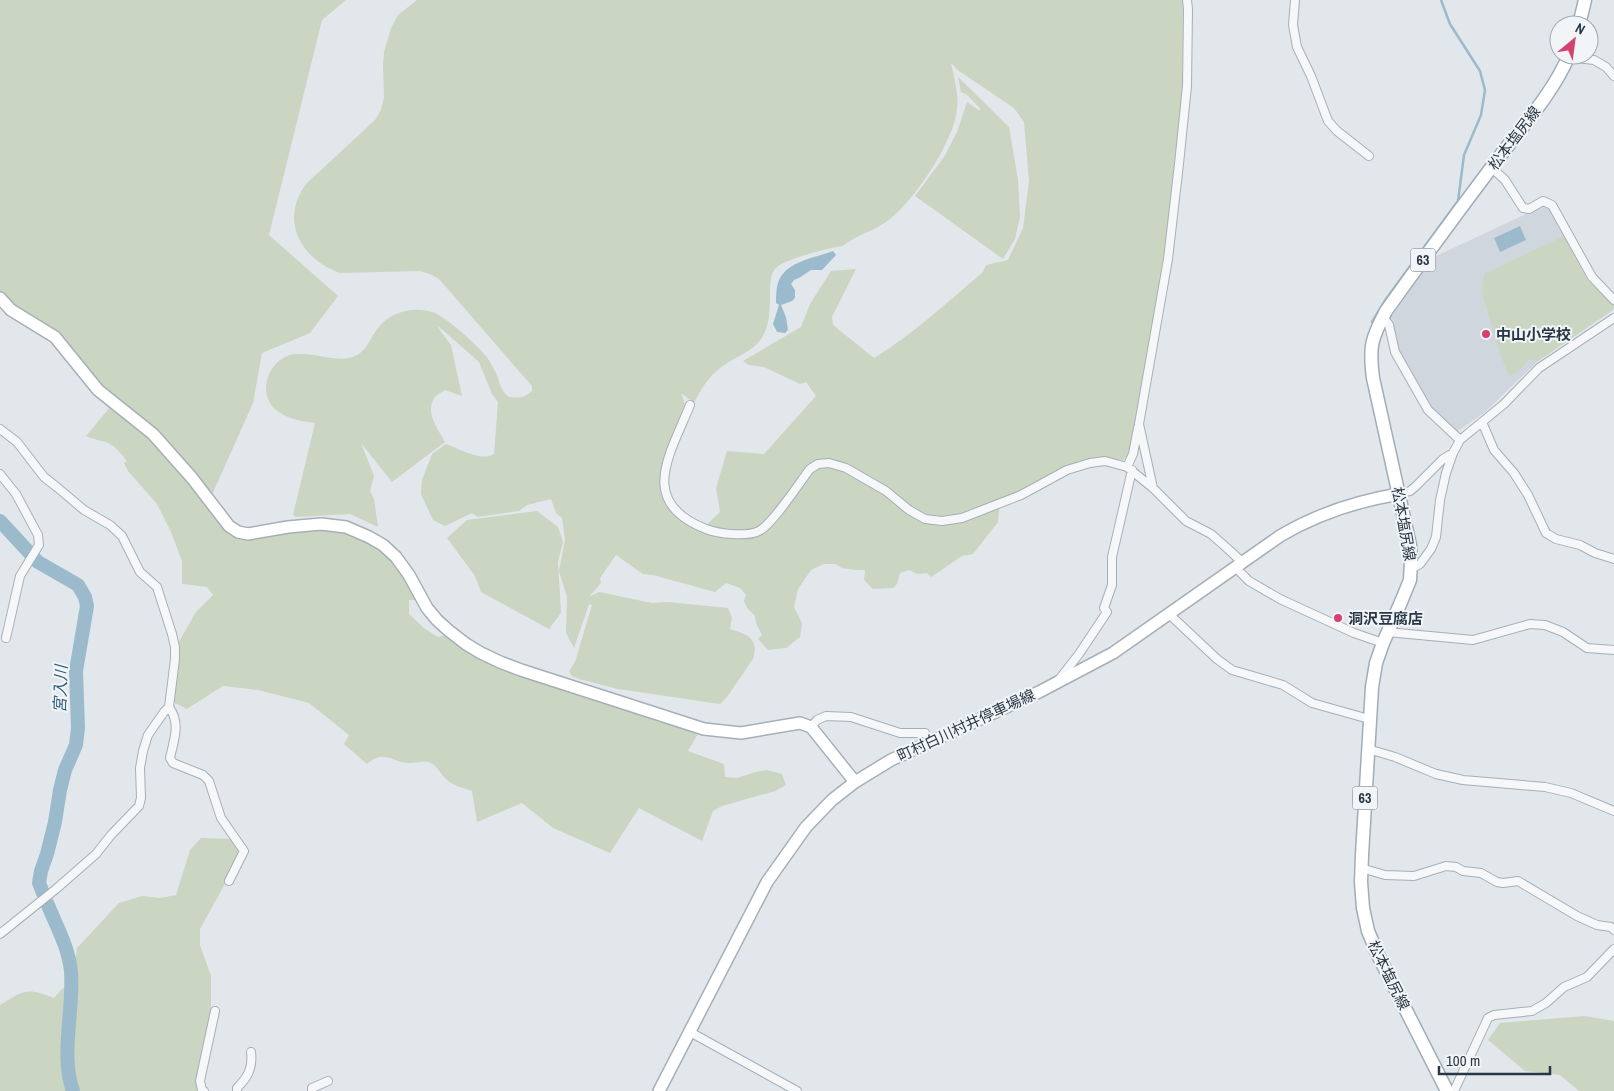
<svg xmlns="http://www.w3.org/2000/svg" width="1614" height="1091" font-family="'Archivo Narrow','Noto Sans JP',sans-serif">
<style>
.built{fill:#d0d6dd}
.green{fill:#cad5c2;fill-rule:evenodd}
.water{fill:#9bbbcd}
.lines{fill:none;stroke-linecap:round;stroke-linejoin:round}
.stream{stroke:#9bbbcd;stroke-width:2.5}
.river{stroke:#9bbbcd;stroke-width:14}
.street-casing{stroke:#a7afb6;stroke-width:10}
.secondary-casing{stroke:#a7afb6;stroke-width:14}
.primary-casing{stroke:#a0adb7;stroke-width:15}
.street{stroke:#f5f7f9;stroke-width:8}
.secondary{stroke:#fff;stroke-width:11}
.primary{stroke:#fff;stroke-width:12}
.poi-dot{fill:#d6416f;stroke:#f2f5f8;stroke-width:2}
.labels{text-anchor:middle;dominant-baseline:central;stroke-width:4;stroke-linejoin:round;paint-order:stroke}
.shield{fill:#f2f5f8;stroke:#65707a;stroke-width:1}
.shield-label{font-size:14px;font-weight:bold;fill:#293744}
.street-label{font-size:15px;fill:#293744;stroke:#f2f5f8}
.poi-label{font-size:15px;font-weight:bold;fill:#293744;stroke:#f2f5f8;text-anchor:start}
.water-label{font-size:16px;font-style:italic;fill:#305d7b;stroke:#f2f5f8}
</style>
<rect width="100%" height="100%" fill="#e2e7eb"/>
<!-- built -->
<path class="built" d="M1543,206L1549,209L1588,281L1614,305L1613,310L1538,361L1485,412L1455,433L1431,411L1397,350L1390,319L1434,257Z"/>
<!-- green -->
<path class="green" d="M0,0H346L322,20L269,235L338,296L310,333L262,353L253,403L211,497L87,372L11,304L0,292Z
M417,0H1183L1182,96L1172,202L1138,419C1135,430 1133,454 1123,460C1083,454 1062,469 1029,487C1020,492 1010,496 1000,500L998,522L973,554L962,556L931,577L927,573L917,574L909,570L900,573L897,584L893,588L873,589L864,580L865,570H855L842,568L835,564H824L811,570L798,589L794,607L802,623L800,637L786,648L768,650L758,639L762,635L756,623L755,616L747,608L744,601L746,595L740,588L726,583L715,592L653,575L643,574L616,555L600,578L601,583L589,597L599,592L652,603L668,602L728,608L732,618L730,629C746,634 760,638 753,659L727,697L720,704L618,689L579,679L572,676L569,671L575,662L592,605L589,604L574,648L566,633L567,597L559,571L565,540L562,518L556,513L551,499L527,505L519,511L478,517L472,513L445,526L433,520L421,494L422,480L432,454L446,444C460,449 481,462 494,454L498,402L492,394L479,362L437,325L441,332L451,345L462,396L445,390C443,392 437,394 435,397C424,412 438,429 445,442L392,482L361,443L374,476L370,491L374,499L378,527L350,514L296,517L293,515L315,423C301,421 287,419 276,410C269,404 266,396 266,387C267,379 269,372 274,366C297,338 332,369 357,355C367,350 371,337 378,328C390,312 413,306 432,312C444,315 476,344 485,355C489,359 492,366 495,371C500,380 499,390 509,397C519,398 524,398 532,391V386L439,279L430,274L419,271L340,273C301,259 279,221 306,184L375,120L381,110L384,97L383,66L384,52L391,28L398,15ZM951,63L959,71L1014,108L1024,122L1029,181L1023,228L1008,260L986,265L983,272C948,302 913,334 874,358L833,325L832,317L856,269L831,271L810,304L801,327L743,361L749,365L764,367L800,384L806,382L816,396L764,454L727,451L716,488L720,512L700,531L684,522L666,506L660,489L662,462L685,404L681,393L694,403C701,388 710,375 724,365C737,356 752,352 761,339C777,317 764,281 775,269C783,259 829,248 843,246C857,234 876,231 890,219C915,199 954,142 957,109C959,94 954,78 951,63Z
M958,77L1009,127L1018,180L1020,217L1015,239L1003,259L915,196L944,157L957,132L967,102L980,111V108L966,94L961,92Z
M1564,236L1588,281L1614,305L1613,310L1538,361L1529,359L1518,372L1509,376L1501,356L1482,293L1484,274Z
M111,406L149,434L231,533L316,528L339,529L378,547L393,560L403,574L417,600H409V614L425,629L438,637L447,635L464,646L699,732L688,751L724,764L725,777L737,778L756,772L767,770L782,774L786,785L775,791L722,806L713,811L702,841L639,808L610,853L553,828L522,803L477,822L472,791C464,788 453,786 447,780C442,776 439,769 434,765C426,758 416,764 408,763C391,762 385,749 367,764L344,744L349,735L309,703L258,690L223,686L187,709L171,701L176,647L196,612L213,595L207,587L182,584V561L171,532L157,504L128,471L124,463L127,461C121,454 115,445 106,442C99,440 93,439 86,436Z
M537,511L558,527L563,542L558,562L561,613L549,629L481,592L475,576L447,538L467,520Z
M201,838L234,839L242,853L200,929V945L211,976V1012L198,1091H0V1005C24,990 27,987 54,998L61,990L73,980L77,948L119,903L142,896L160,898L176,895L190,850Z
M1585,1016L1614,1021V1091H1579L1560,1075L1525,1071L1488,1040L1500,1023Z"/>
<!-- water -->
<path class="water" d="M1520,226L1526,240L1500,252L1494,238Z
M833,251L836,255L822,270H811L799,278L794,280L791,284L795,290V298L792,301L781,305L786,317L788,330L785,333L777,332L773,324L779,305L776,303C776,298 776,292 777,287C782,261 813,259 833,251Z"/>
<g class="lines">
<!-- stream -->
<path class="stream" d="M1372,322L1386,299L1458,201L1464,155L1481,115L1485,90L1480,71L1450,24L1441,0"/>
<!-- river -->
<path class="river" d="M0,521L38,562L78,585L85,597L87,606L76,671L78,728L76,745L65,770L60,790L55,822L47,854L41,871L39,883L43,893
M47,903C56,925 69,948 71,972C74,1009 60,1056 73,1091"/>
<defs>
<path id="street" d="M1295,0L1293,25L1297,47L1311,76L1328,121L1337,131L1369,156
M1568,57L1594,60L1606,67L1614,76
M1491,167L1505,180L1523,208L1529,209L1543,201L1552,205L1592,277L1614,300
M1383,317L1389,325L1395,352L1428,410L1460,440
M690,405C670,455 637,502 706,529C719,534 747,537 759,531C773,524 799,483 810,469L818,464L829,463L846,468L886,491L909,510L925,519L942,521L962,518L1021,495L1067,470L1090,463L1105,461L1127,467L1153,488L1186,521L1211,534L1228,549L1242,562
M1482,422L1494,450L1514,473L1528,495L1546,533L1556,539L1580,545L1595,553L1614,559
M0,429L17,442L44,477L58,488L84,510L110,525L122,536L140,572L157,587L172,634L175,647V659L169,707C181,724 174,739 170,758L173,763L203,775L209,781L221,818L244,851L229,881
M1127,467L1133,454L1138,428
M0,474L16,494L38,535L39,545L20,576L6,638
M1153,488L1139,424L1168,259L1179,164L1187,86L1188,9L1187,0
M1399,494L1410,491L1415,487L1443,459L1453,453
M1235,567L1249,581L1280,599L1354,633L1383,643
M1411,569L1420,564L1431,549L1436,537L1440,500L1446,473L1453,453L1460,440L1504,404L1539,368L1614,318
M1169,614L1217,659L1232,670L1283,685L1312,703L1369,719
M1387,632L1473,640L1530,624L1545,625L1563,632L1587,648L1614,650
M1058,681L1079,654L1107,612L1104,608L1112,585V557L1132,470
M811,727L817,720L826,716L851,717L900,733H925
M1368,749L1395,757L1436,774L1463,780L1545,787L1571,793L1614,811
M1361,868L1385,875L1414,876L1446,866L1456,867L1463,871L1481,873L1497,882L1503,883L1518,881L1577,916L1597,925L1611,927L1614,930
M0,934L56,889L96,854L111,835L139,806L141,798L140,768L143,751L148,735L164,712L169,707
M690,1032L797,1091
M204,1091L202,1090L200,1081L215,1011
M237,1091V1088C248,1077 253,1068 251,1052
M312,1091V1088L328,1081
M1454,1091L1488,1018L1494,1015L1532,1011L1546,1003L1564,987L1587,977L1614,949"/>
<path id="secondary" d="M0,298L11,310L55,337L98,390L153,434L192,478L229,526L238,532L248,534L288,527L321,524L346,527L369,537L383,545L396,557L409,575L427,608L437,620L448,630L466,644L481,653L500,662L521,670L704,729L741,733L800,723L811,727L855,782
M659,1091L767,882L806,827L832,800L855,782L891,760L1039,692L1113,653L1280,536C1317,514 1357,501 1399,494"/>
<path id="primary" d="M1579,25L1585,0
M1447,1091L1378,955L1368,931L1363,908L1361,882L1362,855L1372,687L1376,663L1383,643L1401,602L1410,580L1411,561L1410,545L1373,378C1369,347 1371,339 1386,311C1421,262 1457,213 1494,164C1519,130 1553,94 1569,55"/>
</defs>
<!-- street casing -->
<use href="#street" class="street-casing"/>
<!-- secondary casing -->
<use href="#secondary" class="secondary-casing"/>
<!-- primary casing -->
<use href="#primary" class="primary-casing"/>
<!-- street -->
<use href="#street" class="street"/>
<!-- secondary -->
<use href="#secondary" class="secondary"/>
<!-- primary -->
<use href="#primary" class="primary"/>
</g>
<!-- markers -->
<g class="poi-dot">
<circle cx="1486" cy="334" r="5"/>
<circle cx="1338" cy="618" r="5"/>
</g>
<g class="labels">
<!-- shield labels -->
<g class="shield">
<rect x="1410.5" y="248.5" width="25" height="23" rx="4"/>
<rect x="1352.5" y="786.5" width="25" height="23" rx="4"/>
</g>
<g class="shield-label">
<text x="1423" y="260">63</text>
<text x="1365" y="798">63</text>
</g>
<!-- street labels -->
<g class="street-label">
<text transform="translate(1514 138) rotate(-53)">松本塩尻線</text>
<text transform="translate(1404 524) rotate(80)">松本塩尻線</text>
<text transform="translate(966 725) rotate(-25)">町村白川村井停車場線</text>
<text transform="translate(1389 975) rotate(64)">松本塩尻線</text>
</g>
<!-- poi labels -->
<g class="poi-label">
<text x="1496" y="334">中山小学校</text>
<text x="1348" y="618">洞沢豆腐店</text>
</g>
<!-- water labels -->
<g class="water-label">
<text transform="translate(60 689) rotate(-88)">宮入川</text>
</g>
</g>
<!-- north arrow -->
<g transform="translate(1574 40) rotate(29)"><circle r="24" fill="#f2f5f8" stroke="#a2a9b0"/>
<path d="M0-4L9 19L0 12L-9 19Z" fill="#d6416f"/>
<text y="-8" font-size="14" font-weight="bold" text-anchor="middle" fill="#293744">N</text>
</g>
<!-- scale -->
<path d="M1439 1066v8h111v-8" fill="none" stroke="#293744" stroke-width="2.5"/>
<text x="1446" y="1066" font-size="15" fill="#293744" stroke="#f2f5f8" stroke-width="4" paint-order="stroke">100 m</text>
</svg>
